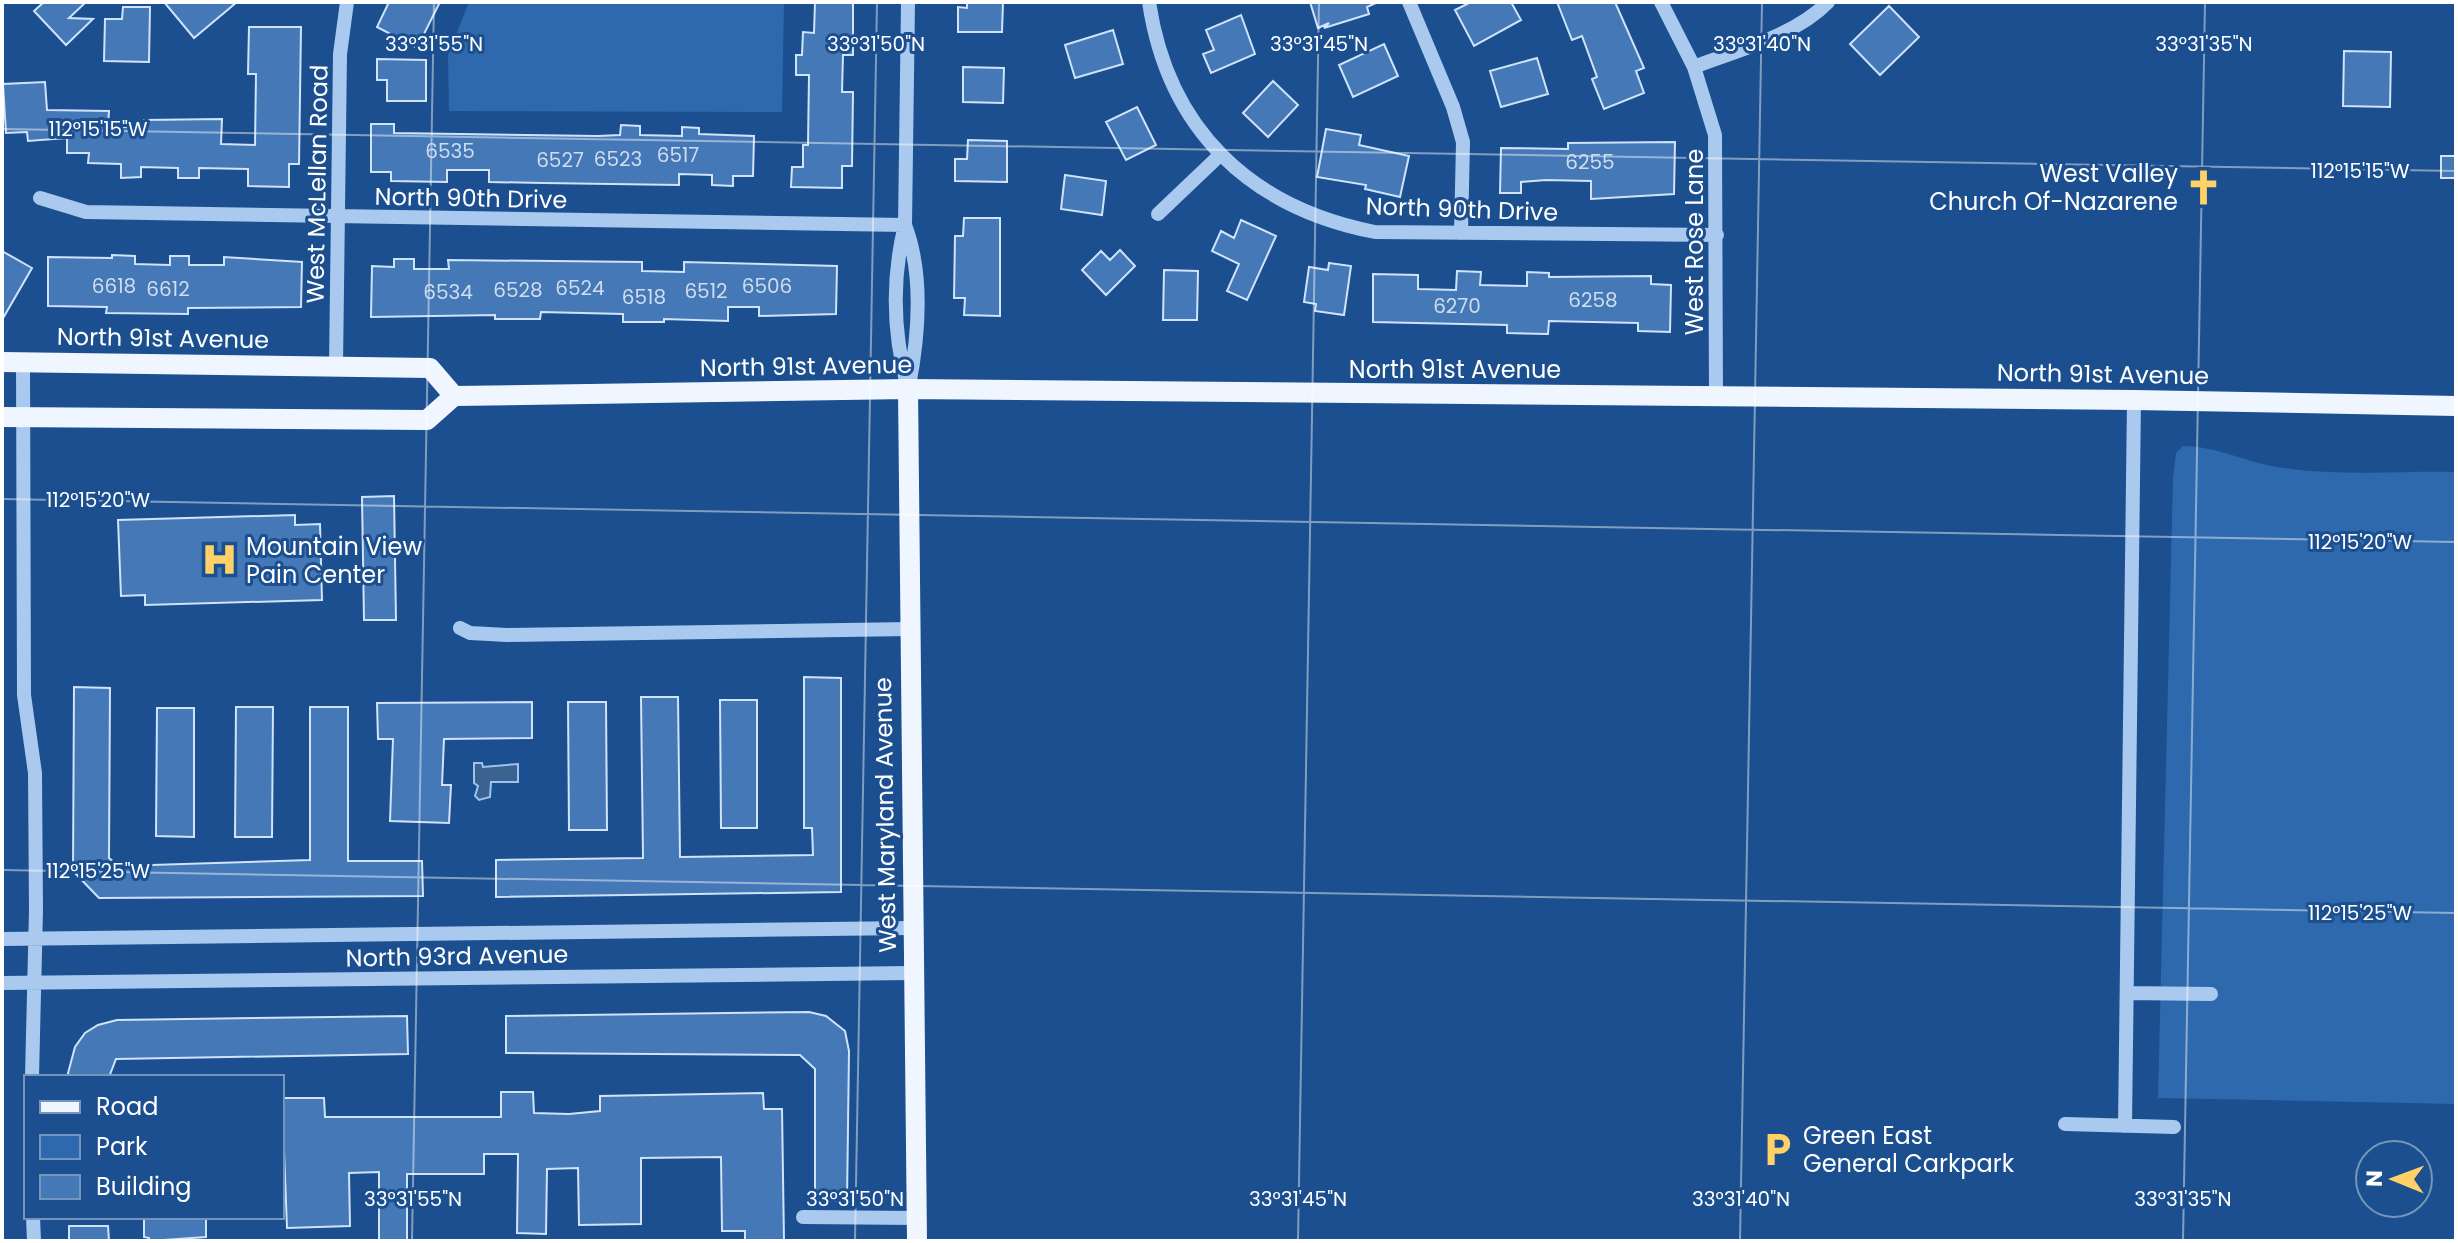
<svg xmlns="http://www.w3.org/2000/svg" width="2458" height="1243" font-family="Poppins,sans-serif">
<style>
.green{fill:#2e69ad}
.water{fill:#3c6290;stroke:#9cc4f0;stroke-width:2}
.building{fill:#4478b7;stroke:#cfe3fa;stroke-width:2}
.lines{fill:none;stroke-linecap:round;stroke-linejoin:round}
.minor{stroke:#a9c9ee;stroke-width:14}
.major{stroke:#f0f6ff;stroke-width:20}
.ticks{fill:none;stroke:#fff;stroke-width:2;stroke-opacity:0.45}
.labels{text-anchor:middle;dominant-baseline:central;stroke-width:6;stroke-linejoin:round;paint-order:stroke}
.number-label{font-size:20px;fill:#d0dded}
.poi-label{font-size:24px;fill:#fff;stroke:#1b4f8f;text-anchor:start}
.street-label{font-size:24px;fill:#fff;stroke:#1b4f8f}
.ticks-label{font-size:20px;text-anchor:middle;fill:#fff;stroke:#1b4f8f;stroke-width:6;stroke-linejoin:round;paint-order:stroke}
</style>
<rect width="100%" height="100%" fill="#1b4f8f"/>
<!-- green -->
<path class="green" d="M469,2H784L782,112L449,111L448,55Z
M2183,446C2218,446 2249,464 2284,468C2340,476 2400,471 2456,472V1104L2158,1098L2173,478L2176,453Z"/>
<!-- water -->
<path class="water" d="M474,763H482L483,767L518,764V782H491L490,797L479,800L475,796L478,786L474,783Z"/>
<!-- building -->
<path class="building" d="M44,2H86L69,18L93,19L66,45L34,11Z
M164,2H237L194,38Z
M389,2H440L417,48L377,27Z
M815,2H853V55H843L842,92H853L852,166H842V188L791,187L792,167H803V145H808L809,75H796V55H802L803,32L814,33Z
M967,2H1003L1002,32H958V7L967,8Z
M1310,2H1378L1367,7L1369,14L1324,28L1329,23L1318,28Z
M1471,2H1511L1521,20L1474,46L1455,10Z
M1557,2H1615L1644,68L1636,71L1644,93L1604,109L1592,79L1597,77L1582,36L1572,40Z
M1889,6L1919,37L1880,75L1850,44Z
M123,7H150L149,62L104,61L105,19H122Z
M1241,15L1255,54L1211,73L1203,54L1214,50L1206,30Z
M249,27H301L299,164H289V187L248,186V169L199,168V178H178V168L141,167V177L121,178V164L88,163L89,153H67V138L28,141L27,132L6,133L3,84L45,82L47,110L109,111L108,127H144V120L222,119L221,144L255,145L256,74H248Z
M1113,30L1123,64L1075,78L1065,45Z
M1384,44L1398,76L1353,97L1339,65Z
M2344,51L2391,52L2390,107L2343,106Z
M1537,58L1548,94L1501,107L1490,71Z
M377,59L426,60V101H387V80H377Z
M963,67L1004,68L1003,103L963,102Z
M1273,81L1298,105L1268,137L1243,113Z
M1137,107L1156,145L1126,160L1106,122Z
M371,124H394V133L598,136L620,135L621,125L640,126V135L682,136V127L699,128V134L754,136L753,176H733V186L712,185V175L679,174V185L543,183L489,182V170H447V182L391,181V172H371Z
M1326,129L1361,135L1359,145L1409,156L1400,197L1365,189L1366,185L1317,177Z
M968,140L1007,141V182L955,181V159H967Z
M1675,142L1674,194L1591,199V181L1546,180L1521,182V193H1500L1501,148L1568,149V143Z
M2441,156H2456V178H2441Z
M1065,175L1106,181L1102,215L1061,209Z
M964,218H1000V316L964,315L965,298H954L955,236H963Z
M1241,220L1276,236L1247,300L1227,291L1239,264L1212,251L1221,231L1234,238Z
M1120,250L1135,266L1106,295L1082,270L1101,251L1110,260Z
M2,251L32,268L2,320Z
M112,255L135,256V264L170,265V256H189V265H224V257L302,262L301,307L188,308V314L106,313L107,307L48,306V257L112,258Z
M394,259H414V269H449L448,260L642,262V271L684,272V262L837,266L836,314L759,316V307H728V321L664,319V322H623V314L541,312L540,319H495V315L371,317L372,266L394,267Z
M1329,263L1351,266L1344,315L1315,311L1316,304L1304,302L1309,267L1328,270Z
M1164,270L1198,271L1197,320H1163Z
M1457,271L1481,272L1480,285L1527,286V272L1549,273V277L1651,276V284L1671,285L1670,332L1638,331V323L1549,321L1548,334L1507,333V325L1373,322V274L1418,275V289L1456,290Z
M394,496L396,620H364L362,497Z
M295,515V525L320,524L322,600L145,605V595L121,596L118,520Z
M804,677L841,678V892L496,897V860L643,858L641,697H678L680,857L813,855L812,828H804Z
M74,687L110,688L109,858L119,866L310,860V707H348V861H422L423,896L99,898L73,871Z
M720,700H757V828H721Z
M532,702V738L444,739L442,785H451L449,823L390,821L393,739H378L377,703Z
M568,702H606L607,830H569Z
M236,707H273L272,837H235Z
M157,708H194V837L156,836Z
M809,1012L826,1016L845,1031L849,1051L847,1201H815V1069L800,1055L506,1053V1016Z
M407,1016L408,1054L116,1059L109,1077H67L75,1047L85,1033L98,1025L117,1020Z
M501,1092H533L534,1113L569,1114L600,1111V1096L763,1093L764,1109H782L784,1241H745V1231H722L721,1157L641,1158V1224L579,1225L578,1168L547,1169L546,1234L517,1233L518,1154H484V1174H407V1241H379V1172L349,1173L350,1226L287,1228L282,1098H324L325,1117H501Z
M144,1217H206V1237L149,1241V1238L144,1237Z
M69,1226H108L109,1241H69Z"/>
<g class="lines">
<!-- minor -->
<path class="minor" d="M908,2L905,225C891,281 893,334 908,389
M1149,2C1168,130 1251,208 1375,232L1717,235
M1409,2L1453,107L1463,142L1461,233
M1661,2L1694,67L1715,135L1716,397
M1694,67C1738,50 1795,36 1828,2
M40,198L86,212L905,225
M1158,214L1220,155
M905,225C924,275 919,334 909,386
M23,362L24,695L35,773L36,910L32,1077
M336,366L340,54L347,2
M460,628L470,633L507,635L910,629
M2,939L911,928
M2,983L912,973
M2127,993L2211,994
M2065,1124L2174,1127
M2125,1126L2134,400
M33,1217L34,1241
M803,1217L916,1218"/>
<!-- major -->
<path class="major" d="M2,362L430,368L454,396
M908,389L917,1241
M2,417L427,420L454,396L908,389L2134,400L2456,406"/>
</g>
<!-- ticks -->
<path class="ticks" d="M2,129L2456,171M2,499L2456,542M2,870L2456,913M2,1241H7M412,1241L434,2M855,1241L877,2M1298,1241L1319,2M1740,1241L1762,2M2183,1241L2205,2"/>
<!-- icons -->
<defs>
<symbol id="church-bare" viewBox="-9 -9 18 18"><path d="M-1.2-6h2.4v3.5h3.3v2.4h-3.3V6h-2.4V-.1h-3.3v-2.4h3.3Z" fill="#ffd166" stroke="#1b4f8f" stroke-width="2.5" paint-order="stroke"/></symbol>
<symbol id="hospital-bare" viewBox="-9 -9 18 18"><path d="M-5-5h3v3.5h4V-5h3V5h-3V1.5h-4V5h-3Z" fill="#ffd166" stroke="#1b4f8f" stroke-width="2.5" paint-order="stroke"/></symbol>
<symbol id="parking-bare" viewBox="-9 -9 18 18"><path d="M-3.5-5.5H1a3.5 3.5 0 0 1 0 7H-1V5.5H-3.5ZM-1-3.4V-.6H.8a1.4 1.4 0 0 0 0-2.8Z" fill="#ffd166" stroke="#1b4f8f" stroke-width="2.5" paint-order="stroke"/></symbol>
</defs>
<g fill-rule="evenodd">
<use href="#church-bare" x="2178" y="162" width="51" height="51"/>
<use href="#hospital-bare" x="194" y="534" width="51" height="51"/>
<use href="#parking-bare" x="1752" y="1124" width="51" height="51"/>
</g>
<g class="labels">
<!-- number labels -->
<g class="number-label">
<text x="450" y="151">6535</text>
<text x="678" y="155">6517</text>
<text x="618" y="159">6523</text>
<text x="560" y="160">6527</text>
<text x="1590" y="162">6255</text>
<text x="114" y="286">6618</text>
<text x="767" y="286">6506</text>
<text x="580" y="288">6524</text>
<text x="168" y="289">6612</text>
<text x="518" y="290">6528</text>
<text x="706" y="291">6512</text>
<text x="448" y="292">6534</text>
<text x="644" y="297">6518</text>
<text x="1593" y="300">6258</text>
<text x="1457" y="306">6270</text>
</g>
<!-- poi labels -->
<g class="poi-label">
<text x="2178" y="173" text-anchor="end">West Valley<tspan x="2178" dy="28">Church Of-Nazarene</tspan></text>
<text x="246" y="546">Mountain View<tspan x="246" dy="28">Pain Center</tspan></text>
<text x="1803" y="1135">Green East<tspan x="1803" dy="28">General Carkpark</tspan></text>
</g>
<!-- street labels -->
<g class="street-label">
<text transform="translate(317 184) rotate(-89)">West McLellan Road</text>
<text transform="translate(471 198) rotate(1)">North 90th Drive</text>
<text transform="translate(1462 209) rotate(2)">North 90th Drive</text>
<text transform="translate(1694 242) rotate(-90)">West Rose Lane</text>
<text transform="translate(163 338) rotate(1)">North 91st Avenue</text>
<text transform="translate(806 366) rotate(-1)">North 91st Avenue</text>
<text x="1455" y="369">North 91st Avenue</text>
<text transform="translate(2103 374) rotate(1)">North 91st Avenue</text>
<text transform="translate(885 815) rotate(-91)">West Maryland Avenue</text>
<text transform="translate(457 956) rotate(-1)">North 93rd Avenue</text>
</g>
</g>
<g class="ticks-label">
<text x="434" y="51">33°31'55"N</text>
<text x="876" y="51">33°31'50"N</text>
<text x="1319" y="51">33°31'45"N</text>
<text x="1762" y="51">33°31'40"N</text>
<text x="2204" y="51">33°31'35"N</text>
<text x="98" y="136">112°15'15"W</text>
<text x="2360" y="178">112°15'15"W</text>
<text x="98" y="507">112°15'20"W</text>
<text x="2360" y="549">112°15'20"W</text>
<text x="98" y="878">112°15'25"W</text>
<text x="2360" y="920">112°15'25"W</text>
<text x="413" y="1206">33°31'55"N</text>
<text x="855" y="1206">33°31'50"N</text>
<text x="1298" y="1206">33°31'45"N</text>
<text x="1741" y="1206">33°31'40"N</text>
<text x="2183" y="1206">33°31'35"N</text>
</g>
<!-- border -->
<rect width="2458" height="1243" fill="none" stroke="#ffffff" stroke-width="8"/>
<!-- legend -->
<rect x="24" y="1075" width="260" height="144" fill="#1b4f8f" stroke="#7695bc" stroke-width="2"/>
<rect x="40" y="1101" width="40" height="12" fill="#f0f6ff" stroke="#7695bc" stroke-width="2"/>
<text x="96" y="1115" font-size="24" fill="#ffffff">Road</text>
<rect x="40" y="1135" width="40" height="24" fill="#2e69ad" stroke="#7695bc" stroke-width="2"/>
<text x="96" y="1155" font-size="24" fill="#ffffff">Park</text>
<rect x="40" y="1175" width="40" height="24" fill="#4478b7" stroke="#7695bc" stroke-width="2"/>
<text x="96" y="1195" font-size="24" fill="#ffffff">Building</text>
<!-- north arrow -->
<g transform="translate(2394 1179) rotate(271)"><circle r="38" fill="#1b4f8f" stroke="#7695bc" stroke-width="2"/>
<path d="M0-6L14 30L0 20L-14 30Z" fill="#ffd166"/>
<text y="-12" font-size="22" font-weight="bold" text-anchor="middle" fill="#ffffff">N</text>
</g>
</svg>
